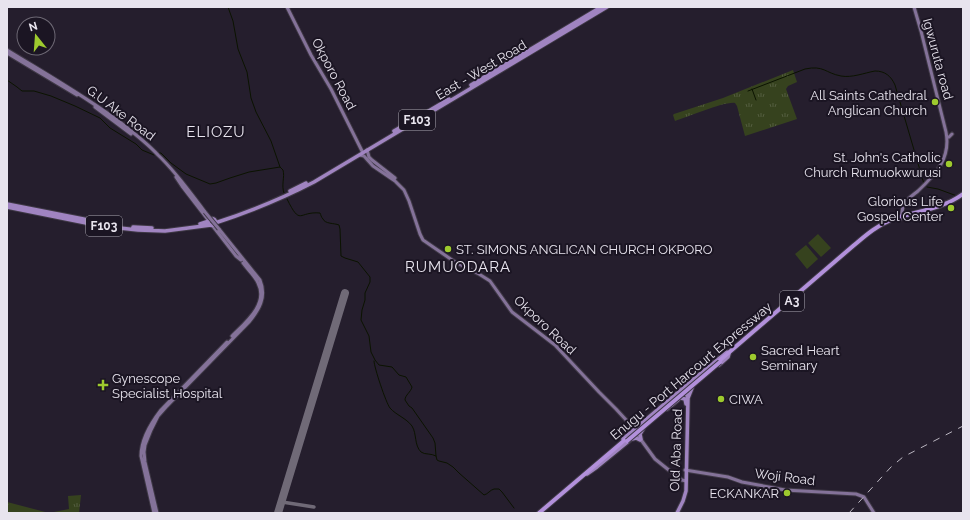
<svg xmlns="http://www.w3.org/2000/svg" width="970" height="520" font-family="Raleway,sans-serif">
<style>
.grass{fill:url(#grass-tufts)}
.pitch{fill:#36421e}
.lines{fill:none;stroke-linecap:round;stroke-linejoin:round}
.stream{stroke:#0b1300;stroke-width:1}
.taxiway{stroke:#706a77;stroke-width:3.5}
.runway{stroke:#706a77;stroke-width:8}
.secondary-casing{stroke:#3e3845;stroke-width:5}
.primary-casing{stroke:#3e3845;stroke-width:5.5}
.trunk-casing{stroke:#3e3845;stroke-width:6}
.secondary{stroke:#847299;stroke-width:3}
.primary{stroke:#a084c1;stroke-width:3.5}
.trunk{stroke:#b290db;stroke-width:4}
.rail{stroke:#bbb6c1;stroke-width:1;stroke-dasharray:7 7;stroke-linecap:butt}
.secondary-bridge-casing{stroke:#3e3845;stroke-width:5;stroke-linecap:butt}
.trunk-bridge-casing{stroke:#3e3845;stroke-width:6;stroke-linecap:butt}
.secondary-bridge{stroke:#847299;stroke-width:3}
.trunk-bridge{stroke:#b290db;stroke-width:4}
.poi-dot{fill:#9eca2e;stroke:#1b1523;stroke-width:1.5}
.labels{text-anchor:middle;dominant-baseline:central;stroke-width:4;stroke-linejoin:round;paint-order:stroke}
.shield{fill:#1b1523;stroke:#aaa6b1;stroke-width:1}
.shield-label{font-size:12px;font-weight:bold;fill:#e8e4ee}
.street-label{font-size:13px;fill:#e8e4ee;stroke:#1b1523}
.poi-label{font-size:13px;fill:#e8e4ee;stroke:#1b1523;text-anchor:end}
.quarter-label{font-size:15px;letter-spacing:1px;fill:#e8e4ee;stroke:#1b1523}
</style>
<defs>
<pattern id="grass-tufts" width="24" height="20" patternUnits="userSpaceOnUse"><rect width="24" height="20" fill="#36421e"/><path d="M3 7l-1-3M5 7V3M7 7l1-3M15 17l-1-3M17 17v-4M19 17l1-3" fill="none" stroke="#535d3f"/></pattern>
</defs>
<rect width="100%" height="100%" fill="#251e2d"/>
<!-- grass -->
<path class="grass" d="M793,70L797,82L788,86L786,89L797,119L745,136L737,106L735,103C725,101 688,117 675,121L673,115L674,114L723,98Z
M81,495L79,513H7V502L49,513L69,509L68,496Z"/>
<!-- pitch -->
<path class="pitch" d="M818,234L831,248L821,257L808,243Z
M806,245L818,259L807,269L795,254Z"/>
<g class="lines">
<!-- stream -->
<path class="stream" d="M228,7L233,21L238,49L247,72L251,98L256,112L271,141L280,167
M7,80L17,87L22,91H34L51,96L75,106L100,118L110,128L136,144L142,150L154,155
M752,89L756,100
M748,91L805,69C824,65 825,73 841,76C852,78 864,73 875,71C885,71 891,76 895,85L924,184
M159,153H161L171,163L186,174L210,184L216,183L230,178L249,172L280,167L283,170C285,177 281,185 284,193
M927,187L938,189L957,196
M287,199C301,227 298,211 320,213C321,215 321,217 323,219C325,224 334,223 339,225L340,229L341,256L345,258L358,262L370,277V282L365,293V300L362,310L361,320L369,336L371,352L375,360L379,365L392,367L399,375L406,377L412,387C411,392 405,395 405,400L409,406L412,408L433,438L435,443L436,456L437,460L439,461L447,463L453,467L459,473L484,495C488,494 490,490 494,489H499L502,492L514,508
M374,361C374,367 386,403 390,408C396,415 406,418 412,426C417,434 414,445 421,452C425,455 431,453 436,456"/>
<!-- taxiway -->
<path class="taxiway" d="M282,502L314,507"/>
<!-- runway -->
<path class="runway" d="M278,513L345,293"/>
<defs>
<path id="secondary" d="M287,7L311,55L331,89L362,151
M7,50C46,74 85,96 121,123C134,133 147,143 158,155C176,172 190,192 205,212
M7,53L77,95
M95,107L131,134
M949,137L952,134
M367,150L369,157L372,160L395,178
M360,155L364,156L373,166L395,181L404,190L409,201L420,234L423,240L455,262L479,274L490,281L512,312L555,345L599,392L616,409L628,422L655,459L675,475L682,480L686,481
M176,177L182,186L209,221
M901,219C902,214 902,208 904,204C907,199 913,195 918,191C936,174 951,158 946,132L921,31L914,7
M212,225L236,256L241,260
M232,336C245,323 269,304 258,283C255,276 248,270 243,263
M685,470L728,477L742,482L785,490L856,494L864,497L874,513
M154,513L141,456C141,439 151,423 161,410L227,342
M157,513L145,462L144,452L145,445L151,430L158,416L166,407L249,322C259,310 267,297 260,280L219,229"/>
<path id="primary" d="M471,85L601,7
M420,116L449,99
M394,131L413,120
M290,191L306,183
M7,204L119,226
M7,207L101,226L138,230L165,231L211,225
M208.5 222a3.5 3.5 0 1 1 7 0a3.5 3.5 0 1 1-7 0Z
M215,223C249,212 283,198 314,182L607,7
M200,224L209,221
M133,227L152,228
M719,365L728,357L729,354
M681,398L685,399L686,404
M688,398L692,388
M667,409L678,400
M623,439L695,378L727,352
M632,439L636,438L640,440
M641,439L640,434L643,429
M587,474L597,467L630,440
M677,513L683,501L686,491L688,398L686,393L684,392"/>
<path id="trunk" d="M719,361L853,246C865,236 876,226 891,220C915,211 941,210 963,194
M539,513L626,439"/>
</defs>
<!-- secondary casing -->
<use href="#secondary" class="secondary-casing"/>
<!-- primary casing -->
<use href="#primary" class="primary-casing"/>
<!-- trunk casing -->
<use href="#trunk" class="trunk-casing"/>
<!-- secondary -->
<use href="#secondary" class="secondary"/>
<!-- primary -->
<use href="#primary" class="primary"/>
<!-- trunk -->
<use href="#trunk" class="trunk"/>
<!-- rail -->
<path class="rail" d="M849,513L891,467L903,457L963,426"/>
<defs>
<path id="secondary-bridge" d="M205,212L219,229"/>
<path id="trunk-bridge" d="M627,441L720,362"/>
</defs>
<!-- secondary-bridge casing -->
<use href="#secondary-bridge" class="secondary-bridge-casing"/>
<!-- trunk-bridge casing -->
<use href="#trunk-bridge" class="trunk-bridge-casing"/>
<!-- secondary-bridge -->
<use href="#secondary-bridge" class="secondary-bridge"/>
<!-- trunk-bridge -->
<use href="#trunk-bridge" class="trunk-bridge"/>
</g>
<!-- markers -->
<g class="poi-dot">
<circle cx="935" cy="102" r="4"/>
<circle cx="949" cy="164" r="4"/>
<circle cx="951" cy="208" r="4"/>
<circle cx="448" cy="249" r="4"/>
<circle cx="753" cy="357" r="4"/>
<path d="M101 379h4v4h4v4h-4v4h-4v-4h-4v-4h4z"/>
<circle cx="721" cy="399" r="4"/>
<circle cx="787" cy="493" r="4"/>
</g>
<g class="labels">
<!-- shield labels -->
<g class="shield">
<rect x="399" y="110" width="36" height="20" rx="3"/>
<rect x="86" y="216" width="36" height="20" rx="3"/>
<rect x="780" y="291" width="24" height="20" rx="3"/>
</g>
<g class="shield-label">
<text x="417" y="120">F103</text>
<text x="104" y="226">F103</text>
<text x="792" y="301">A3</text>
</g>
<!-- street labels -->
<g class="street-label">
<text transform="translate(938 59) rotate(75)">Igwuruta road</text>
<text transform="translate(481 70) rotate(-31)">East - West Road</text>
<text transform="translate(334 74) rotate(62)">Okporo Road</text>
<text transform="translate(121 113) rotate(37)">G.U Ake Road</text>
<text transform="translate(545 325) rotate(43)">Okporo Road</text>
<text transform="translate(691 371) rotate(-40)">Enugu - Port Harcourt Expressway</text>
<text transform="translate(676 450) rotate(-88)">Old Aba Road</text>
<text transform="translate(785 477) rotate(7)">Woji Road</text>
</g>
<!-- poi labels -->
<g class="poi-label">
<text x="927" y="95">All Saints Cathedral<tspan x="927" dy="15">Anglican Church</tspan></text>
<text x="941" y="157">St. John's Catholic<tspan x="941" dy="15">Church Rumuokwurusi</tspan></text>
<text x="943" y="201">Glorious Life<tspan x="943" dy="15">Gospel Center</tspan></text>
<text x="456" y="249" text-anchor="start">ST. SIMONS ANGLICAN CHURCH OKPORO</text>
<text x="761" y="350" text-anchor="start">Sacred Heart<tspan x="761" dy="15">Seminary</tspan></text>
<text x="112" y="378" text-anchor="start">Gynescope<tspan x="112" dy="15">Specialist Hospital</tspan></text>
<text x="729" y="399" text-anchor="start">CIWA</text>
<text x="779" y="493">ECKANKAR</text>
</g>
<!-- quarter labels -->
<g class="quarter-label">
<text x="216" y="132">ELIOZU</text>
<text x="458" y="267">RUMUODARA</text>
</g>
</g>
<!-- border -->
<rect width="970" height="520" fill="none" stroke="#e8e4ee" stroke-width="16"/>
<!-- north arrow -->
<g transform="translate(36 36) rotate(343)"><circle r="19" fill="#1b1523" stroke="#6d6874"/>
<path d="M0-3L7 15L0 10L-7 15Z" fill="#9eca2e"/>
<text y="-6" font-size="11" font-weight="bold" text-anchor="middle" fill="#e8e4ee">N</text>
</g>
</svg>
